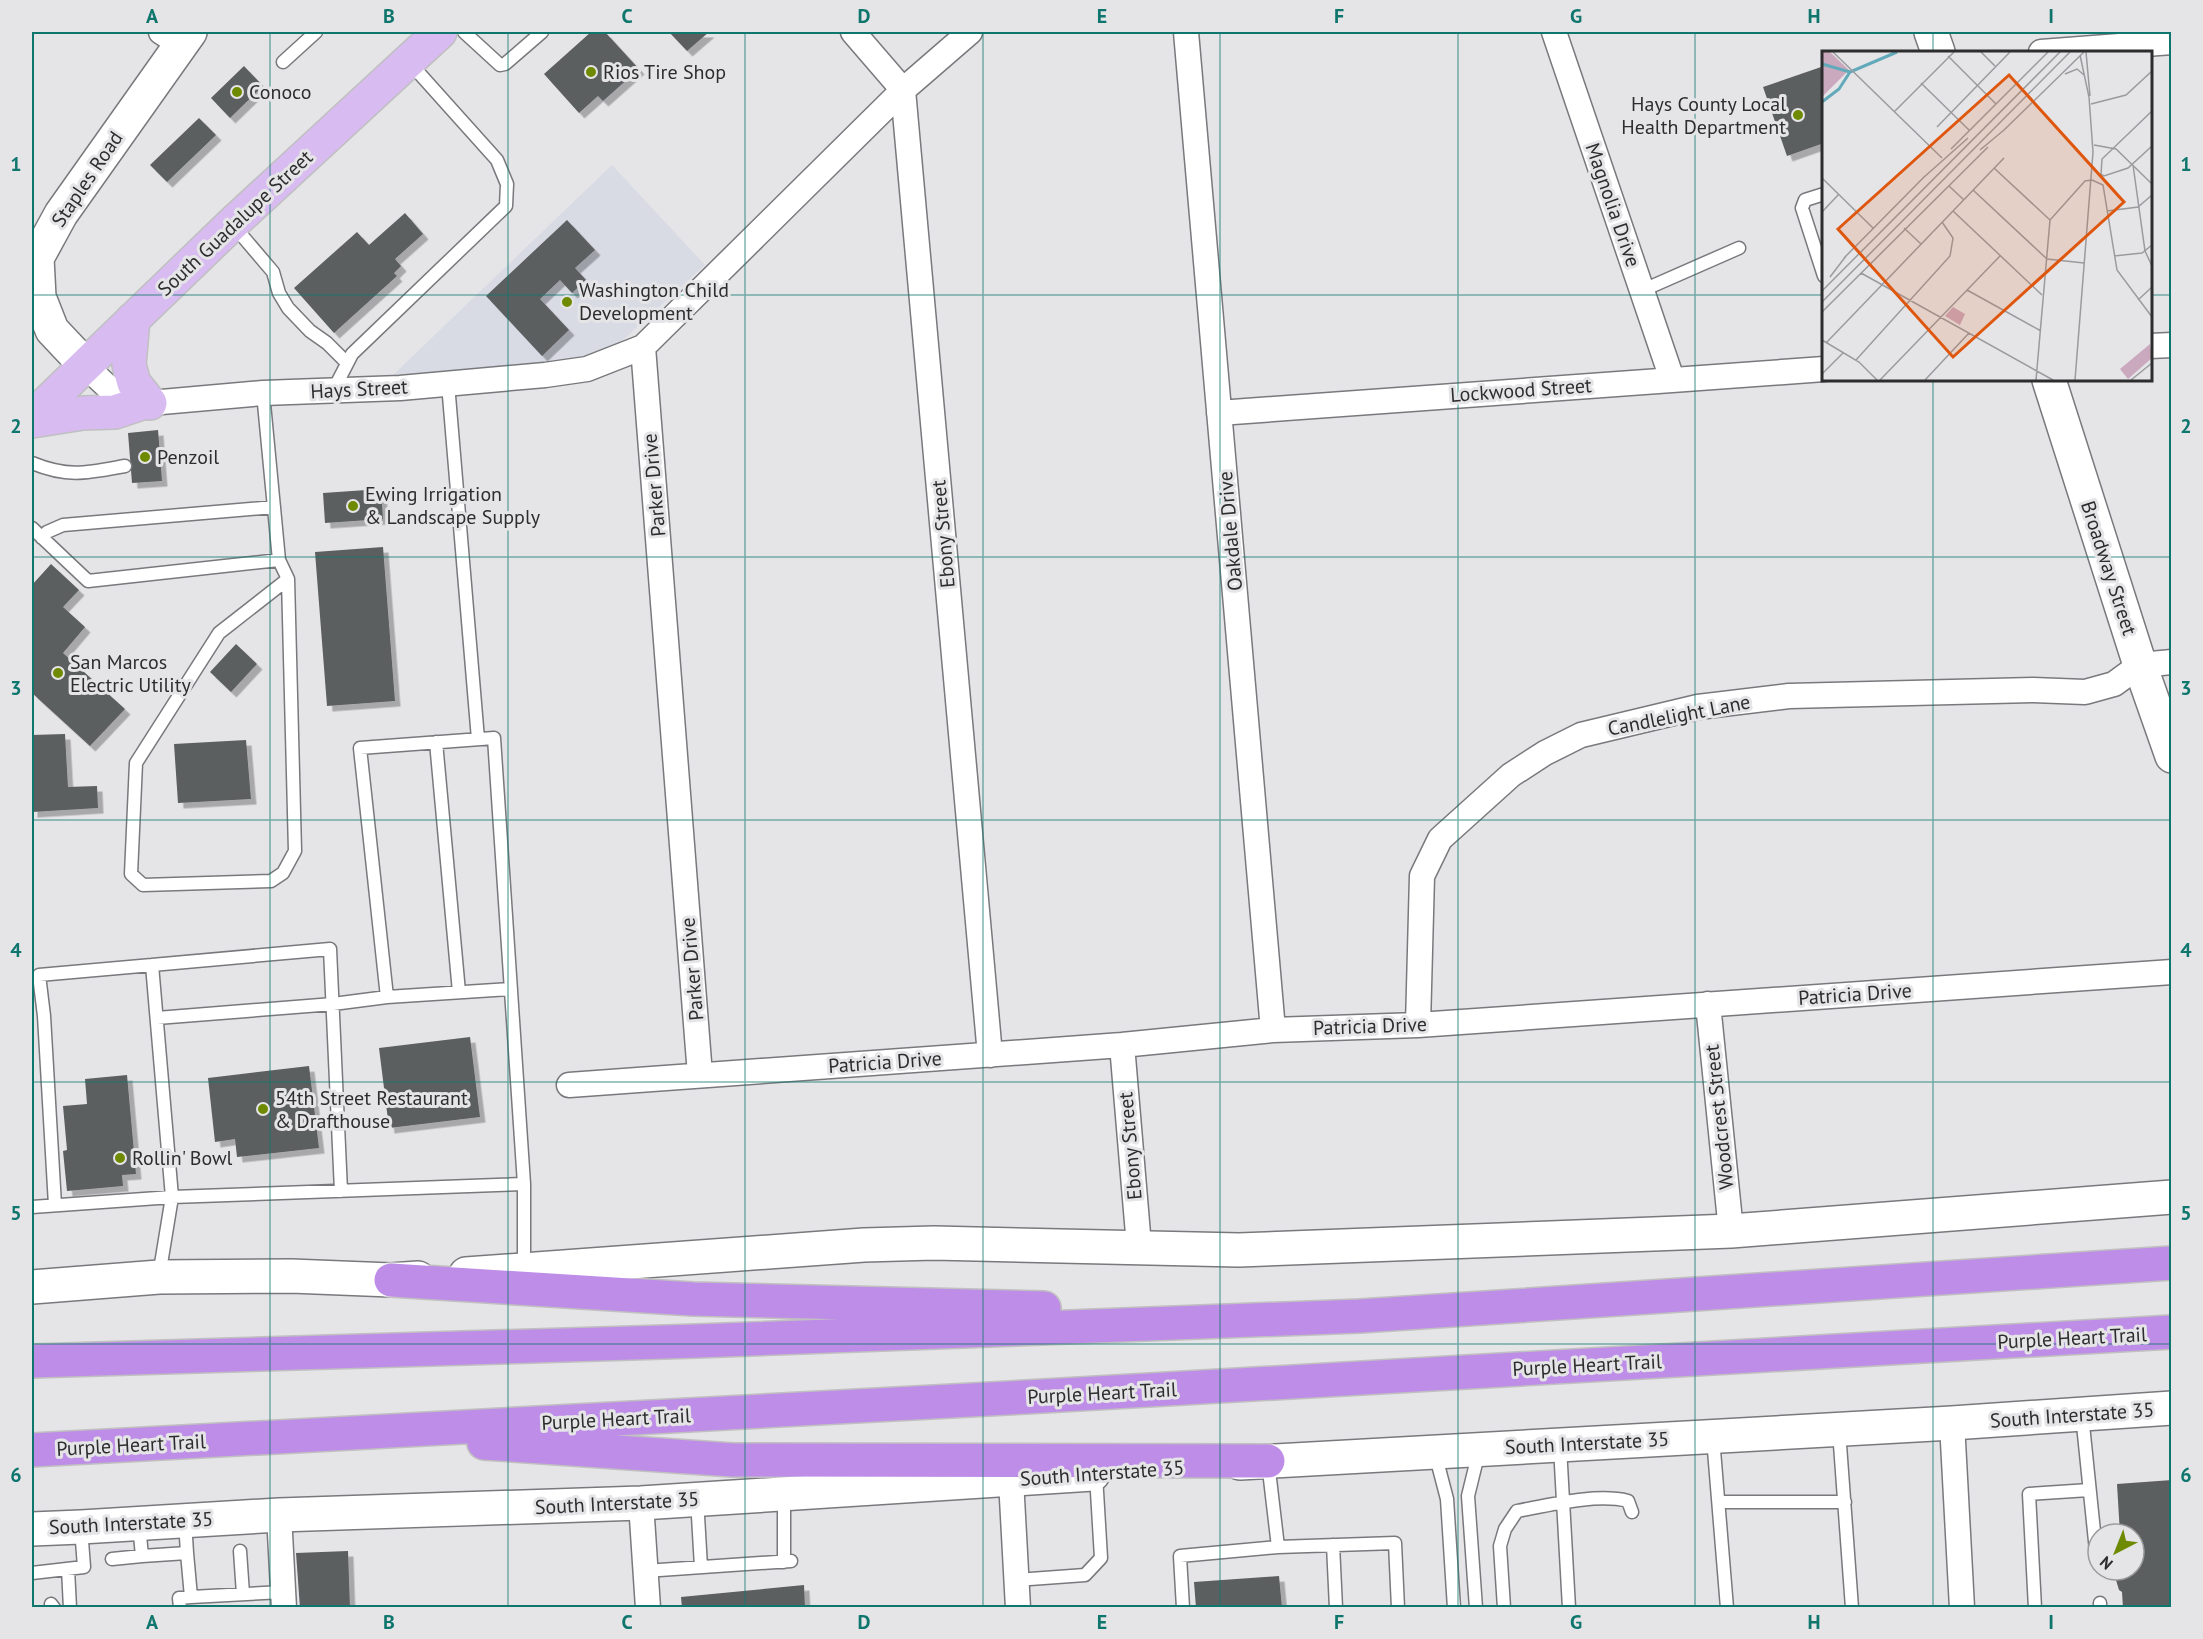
<svg xmlns="http://www.w3.org/2000/svg" width="2203" height="1639" font-family="'PT Sans',sans-serif">
<style>
.built{fill:#d8dae4}
.building{fill:#5c5e60;filter:url(#shadow)}
.lines{fill:none;stroke-linecap:round;stroke-linejoin:round}
.lane-casing{stroke:#78797c;stroke-width:15}
.street-casing{stroke:#78797c;stroke-width:27}
.secondary-casing{stroke:#78797c;stroke-width:36}
.primary-casing{stroke:#c0c0c0;stroke-width:36}
.highway-casing{stroke:#c0c0c0;stroke-width:36}
.lane{stroke:#fff;stroke-width:12}
.street{stroke:#fff;stroke-width:24}
.secondary{stroke:#fff;stroke-width:33}
.primary{stroke:#d8bbf1;stroke-width:33}
.highway{stroke:#be8de7;stroke-width:33}
.grid{fill:none;stroke:#0f766e;stroke-width:1.5;stroke-opacity:0.55}
.poi-dot{fill:#6e8a01;stroke:#e5e5e8;stroke-width:2}
.labels{text-anchor:middle;dominant-baseline:central;stroke-width:6;stroke-linejoin:round;paint-order:stroke}
.poi-label{font-size:20px;fill:#2d2d2e;stroke:#e5e5e8;text-anchor:start}
.street-label{font-size:20px;fill:#2d2d2e;stroke:#e5e5e8}
.inset-river{fill:none;stroke:#62a9ba;stroke-width:3}
.inset-road{fill:none;stroke:#9b9b9e;stroke-width:1.5}
.view{fill:#df570e;fill-opacity:0.15;stroke:#df570e;stroke-width:3}
.inset-edge{fill:none;stroke:#2d2d2e;stroke-width:3}
.neatline{fill:none;stroke:#0f766e;stroke-width:2}
.grid-label{font-size:20px;text-anchor:middle;font-weight:bold;fill:#0f766e}
</style>
<defs>
<filter id="shadow"><feDropShadow dx="5.5" dy="5.5" stdDeviation="0" flood-color="#0004"/></filter>
</defs>
<rect width="100%" height="100%" fill="#e5e5e8"/>
<!-- built -->
<path class="built" d="M612,165L705,265L624,339L599,352L558,362L393,375Z"/>
<!-- building -->
<path class="building" d="M591,32H605L639,69L603,101L598,96L579,113L544,74Z
M669,32H709L687,51Z
M244,66L263,86L230,118L211,98Z
M1824,66V143L1787,156L1763,87Z
M199,118L216,135L167,182L150,165Z
M405,213L423,234L395,259L401,266L394,273L397,276L334,333L294,288L357,232L369,245Z
M567,220L595,250L575,268L586,280L572,293L560,280L540,299L569,330L542,356L486,296Z
M158,430L162,481L132,483L128,433Z
M381,489L383,519L325,523L323,493Z
M383,547L395,701L327,706L315,552Z
M51,564L79,590L63,607L85,627L63,653L125,709L90,746L32,693V585Z
M236,644L257,664L231,692L210,672Z
M65,734L68,787L97,786L98,808L32,812V735Z
M246,740L251,799L178,803L174,744Z
M470,1037L480,1117L389,1128L379,1048Z
M309,1066L319,1148L237,1157L235,1139L215,1142L208,1078Z
M127,1075L136,1174L122,1175L123,1186L67,1191L63,1151L67,1150L63,1106L87,1104L85,1079Z
M2172,1480V1608H2123L2122,1592L2119,1590L2113,1570H2134V1534H2120L2117,1484Z
M348,1551L350,1608H300L296,1553Z
M1279,1576L1282,1608H1196L1194,1582Z
M804,1585L805,1608H682L681,1597Z"/>
<g class="lines">
<defs>
<path id="lane" d="M464,32L500,65L505,64L542,32
M283,62L316,32
M1824,194L1805,200L1802,208L1824,276
M233,225L273,272L279,293L288,308L310,331L327,343L347,363
M1641,291L1739,248
M448,384L478,739
M333,391L352,354L506,206L507,184L497,160L410,63
M263,393L279,560L288,579L295,851L283,873L271,881L143,885L131,874L136,763L219,633L288,579
M32,463C69,478 87,473 125,466
M32,528L88,581L279,560
M42,538L47,532L63,525L274,507
M436,742L459,992
M152,965L330,949L341,1191
M511,989L387,997L360,748L494,738L524,1184
M157,1018L333,1004L387,997
M55,1205L44,1016L39,975L152,965L172,1197L524,1184V1270
M32,1207L172,1197L159,1276
M2082,1415L2096,1551
M1839,1431L1852,1608
M1713,1438L1727,1608
M1560,1447L1569,1608
M1435,1453L1447,1499L1454,1608
M1268,1462L1278,1547
M784,1494V1562
M697,1499L701,1567
M1719,1502H1845
M185,1521L187,1553
M139,1525L142,1556L187,1553L191,1597L283,1592
M1333,1545L1336,1608
M240,1551L243,1594
M112,1559L142,1556
M68,1569L70,1608
M645,1571L791,1561
M32,1573L84,1567L81,1528
M1016,1580L1085,1575L1101,1558L1096,1475
M2100,1603V1608
M51,1604L54,1608
M180,1608L179,1598L191,1597
M1183,1608L1180,1556L1278,1547L1395,1543L1398,1608
M1476,1608L1468,1496L1479,1451
M1504,1608L1500,1546L1505,1529L1517,1511C1549,1505 1597,1493 1628,1501L1632,1512
M2035,1608L2029,1494L2089,1490"/>
<path id="street" d="M161,32L181,45
M853,32L903,90L990,1055
M1186,32L1273,1030
M1554,32L1672,379
M2041,52L2172,42
M2150,346L2172,345
M643,347L700,1075
M85,365C102,381 116,399 139,404L263,393L400,388L545,375L587,369L643,347L903,90L970,32
M1219,413L1824,369
M1708,1004L1731,1231
M1418,1025L1422,876L1440,839L1511,775L1545,753L1581,735L1698,707L1789,696L2033,690L2085,692L2114,684L2140,665L2172,662
M1122,1045L1139,1246
M569,1085L1122,1045L1273,1030L1418,1025L2172,972
M1952,1423L1962,1608
M1011,1480L1018,1608
M641,1503L648,1608
M279,1515L284,1608"/>
<path id="secondary" d="M1931,32L1938,52
M85,365L52,330L39,297L37,258L61,214L190,32
M2049,380L2140,665L2172,756
M466,1274L864,1245L934,1243L1239,1250L1731,1231L2172,1197
M32,1287L159,1277L291,1276L391,1280L418,1278
M1240,1463L1952,1423L2172,1408
M32,1529L81,1527L279,1515L641,1503L1093,1474"/>
<path id="primary" d="M133,319L129,365L134,383L150,403
M32,417L232,224L440,32
M32,421L83,413L115,412L139,404"/>
<path id="highway" d="M391,1280L693,1299L1044,1308
M32,1361L697,1341L1360,1316L2172,1263
M484,1443L733,1460L1268,1461
M32,1450L1026,1397L2172,1332"/>
</defs>
<!-- lane casing -->
<use href="#lane" class="lane-casing"/>
<!-- street casing -->
<use href="#street" class="street-casing"/>
<!-- secondary casing -->
<use href="#secondary" class="secondary-casing"/>
<!-- primary casing -->
<use href="#primary" class="primary-casing"/>
<!-- highway casing -->
<use href="#highway" class="highway-casing"/>
<!-- lane -->
<use href="#lane" class="lane"/>
<!-- street -->
<use href="#street" class="street"/>
<!-- secondary -->
<use href="#secondary" class="secondary"/>
<!-- primary -->
<use href="#primary" class="primary"/>
<!-- highway -->
<use href="#highway" class="highway"/>
</g>
<!-- grid -->
<path class="grid" d="M270,32V1608M508,32V1608M745,32V1608M983,32V1608M1220,32V1608M1458,32V1608M1695,32V1608M1933,32V52M32,295H1824M2150,295H2172M1933,380V1608M32,557H2172M32,820H2172M32,1082H2172M32,1344H2172"/>
<!-- markers -->
<g class="poi-dot">
<circle cx="591" cy="72" r="6"/>
<circle cx="237" cy="92" r="6"/>
<circle cx="1798" cy="115" r="6"/>
<circle cx="567" cy="302" r="6"/>
<circle cx="145" cy="457" r="6"/>
<circle cx="353" cy="506" r="6"/>
<circle cx="58" cy="673" r="6"/>
<circle cx="263" cy="1109" r="6"/>
<circle cx="120" cy="1158" r="6"/>
</g>
<g class="labels">
<!-- poi labels -->
<g class="poi-label">
<text x="603" y="72">Rios Tire Shop</text>
<text x="249" y="92">Conoco</text>
<text x="1786" y="104" text-anchor="end">Hays County Local<tspan x="1786" dy="23">Health Department</tspan></text>
<text x="579" y="290">Washington Child<tspan x="579" dy="23">Development</tspan></text>
<text x="157" y="457">Penzoil</text>
<text x="365" y="494">Ewing Irrigation<tspan x="365" dy="23">&amp; Landscape Supply</tspan></text>
<text x="70" y="662">San Marcos<tspan x="70" dy="23">Electric Utility</tspan></text>
<text x="275" y="1098">54th Street Restaurant<tspan x="275" dy="23">&amp; Drafthouse</tspan></text>
<text x="132" y="1158">Rollin' Bowl</text>
</g>
<!-- street labels -->
<g class="street-label">
<text transform="translate(87 179) rotate(-56)">Staples Road</text>
<text transform="translate(1613 205) rotate(71)">Magnolia Drive</text>
<text transform="translate(235 223) rotate(-43)">South Guadalupe Street</text>
<text transform="translate(359 389) rotate(-3)">Hays Street</text>
<text transform="translate(1521 390) rotate(-4)">Lockwood Street</text>
<text transform="translate(654 485) rotate(-95)">Parker Drive</text>
<text transform="translate(1230 531) rotate(-95)">Oakdale Drive</text>
<text transform="translate(943 534) rotate(-95)">Ebony Street</text>
<text transform="translate(2109 568) rotate(72)">Broadway Street</text>
<text transform="translate(1679 715) rotate(-11)">Candlelight Lane</text>
<text transform="translate(692 969) rotate(-95)">Parker Drive</text>
<text transform="translate(1855 994) rotate(-4)">Patricia Drive</text>
<text transform="translate(1370 1026) rotate(-2)">Patricia Drive</text>
<text transform="translate(885 1062) rotate(-4)">Patricia Drive</text>
<text transform="translate(1719 1117) rotate(-96)">Woodcrest Street</text>
<text transform="translate(1130 1146) rotate(-95)">Ebony Street</text>
<text transform="translate(2072 1338) rotate(-3)">Purple Heart Trail</text>
<text transform="translate(1587 1365) rotate(-3)">Purple Heart Trail</text>
<text transform="translate(1102 1393) rotate(-3)">Purple Heart Trail</text>
<text transform="translate(2072 1415) rotate(-4)">South Interstate 35</text>
<text transform="translate(616 1419) rotate(-3)">Purple Heart Trail</text>
<text transform="translate(1587 1443) rotate(-3)">South Interstate 35</text>
<text transform="translate(131 1445) rotate(-3)">Purple Heart Trail</text>
<text transform="translate(1102 1473) rotate(-4)">South Interstate 35</text>
<text transform="translate(617 1503) rotate(-3)">South Interstate 35</text>
<text transform="translate(131 1523) rotate(-3)">South Interstate 35</text>
</g>
</g>
<!-- overview -->
<g transform="translate(1822 51)">
<rect width="330" height="330" fill="#e5e5e8"/>
<path d="M0,1H8L27,19L0,46ZM131,256L143,263L138,274L123,265ZM328,293L330,307L306,328L298,318Z" fill="#caa8be"/>
<path class="inset-river" d="M0,13L28,21M0,51L17,38L28,21L75,1"/>
<path class="inset-road" d="M11,1L120,107M159,1L173,15M264,1L268,45M126,5L174,53M243,23L255,18L262,24M99,32L147,79M269,53L304,44L330,20M330,60L280,108L279,123L282,125L306,117L330,95M72,61L132,1M115,76L188,1M181,80L262,1M272,94L294,98L330,133M129,98L226,1M158,99L182,79M311,114L323,200L330,215M172,117L228,169M0,127L51,177M101,127L146,87M270,129L281,134L295,219L330,266M127,135L142,149M151,139L225,208L262,212M131,160L220,244M285,160L316,156L330,144M0,161L17,143M82,177L99,193M292,205L320,202L330,194M22,207L103,125M39,222L231,329M8,226L24,205M145,239L219,280M0,240L238,1M316,249L330,236M0,251L248,1M0,261L166,96M0,289L37,311L55,329M4,292L182,107M34,309L128,205L131,187L120,171M0,323L21,302M58,329L178,205M103,329L147,282M214,329L228,169L263,130L270,129M253,329L271,101L267,46L258,4M309,329L330,312"/>
<path class="view" d="M187,24L302,151L131,306L16,178Z"/>
<rect width="330" height="330" class="inset-edge"/>
</g>
<!-- border -->
<rect width="2203" height="1639" fill="none" stroke="#e5e5e8" stroke-width="66"/>
<!-- north arrow -->
<g transform="translate(2116 1552) rotate(222)"><circle r="28" fill="#e5e5e8" stroke="#9b9b9e" stroke-width="1.5"/>
<path d="M0-4.5L10 22L0 15L-10 22Z" fill="#6e8a01"/>
<text y="-9" font-size="16" font-weight="bold" text-anchor="middle" fill="#2d2d2e">N</text>
</g>
<rect x="33" y="33" width="2137" height="1573" class="neatline"/>
<g class="grid-label">
<text x="152" y="23">A</text>
<text x="389" y="23">B</text>
<text x="627" y="23">C</text>
<text x="864" y="23">D</text>
<text x="1102" y="23">E</text>
<text x="1339" y="23">F</text>
<text x="1576" y="23">G</text>
<text x="1814" y="23">H</text>
<text x="2051" y="23">I</text>
<text x="16" y="171">1</text>
<text x="2186" y="171">1</text>
<text x="16" y="433">2</text>
<text x="2186" y="433">2</text>
<text x="16" y="695">3</text>
<text x="2186" y="695">3</text>
<text x="16" y="957">4</text>
<text x="2186" y="957">4</text>
<text x="16" y="1220">5</text>
<text x="2186" y="1220">5</text>
<text x="16" y="1482">6</text>
<text x="2186" y="1482">6</text>
<text x="152" y="1629">A</text>
<text x="389" y="1629">B</text>
<text x="627" y="1629">C</text>
<text x="864" y="1629">D</text>
<text x="1102" y="1629">E</text>
<text x="1339" y="1629">F</text>
<text x="1576" y="1629">G</text>
<text x="1814" y="1629">H</text>
<text x="2051" y="1629">I</text>
</g>
</svg>
